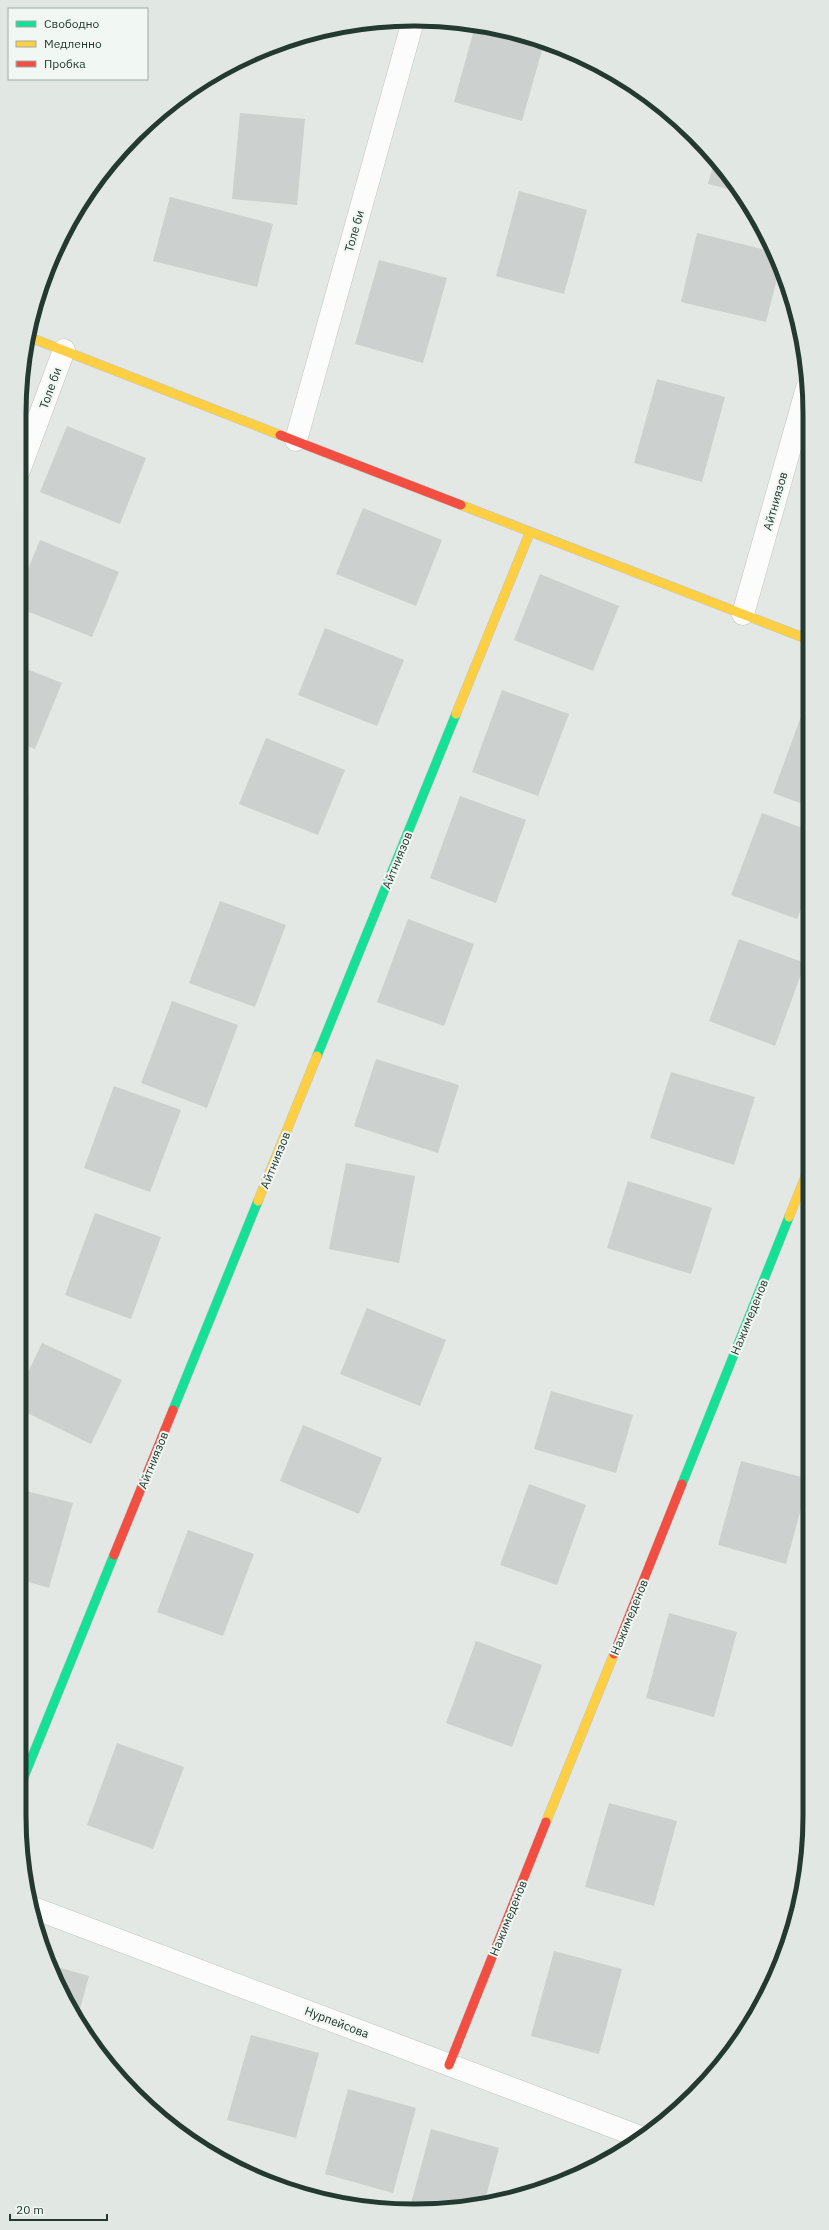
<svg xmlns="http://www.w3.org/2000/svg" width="829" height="2230" font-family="'IBM Plex Sans',sans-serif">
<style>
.building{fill:#ccd0ce}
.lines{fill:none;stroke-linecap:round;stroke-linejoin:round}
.street-casing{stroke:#c0c5c2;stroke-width:23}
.fast-casing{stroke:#c0c6c2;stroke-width:10}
.slow-casing{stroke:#c0c6c2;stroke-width:10}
.jam-casing{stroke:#c0c6c2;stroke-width:10}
.street{stroke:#fbfcfb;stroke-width:22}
.fast{stroke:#16e098;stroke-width:9}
.slow{stroke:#ffcf43;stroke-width:9}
.jam{stroke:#f24e42;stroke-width:9}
.labels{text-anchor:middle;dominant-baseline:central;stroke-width:4;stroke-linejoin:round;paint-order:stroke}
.street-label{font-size:12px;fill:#233931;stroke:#f1f7f3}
.rim{fill:none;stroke:#233931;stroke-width:5}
</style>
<rect width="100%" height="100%" fill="#e3e8e5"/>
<!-- building -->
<path class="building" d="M475,26L517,33L544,43L522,121L454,102Z
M240,113L305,119L297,205L232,199Z
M715,159L737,191L708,184Z
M519,191L587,210L564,294L496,276Z
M170,197L273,224L257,287L153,261Z
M697,233L774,252L780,267L766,322L681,302Z
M379,260L447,278L423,363L355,344Z
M657,379L725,397L702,482L634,463Z
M67,426L146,458L120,524L40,492Z
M363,508L442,540L416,606L336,574Z
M40,540L119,572L92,637L19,608V591Z
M540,574L619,606L593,671L514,640Z
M325,628L404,660L377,726L298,695Z
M19,666L62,683L35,749L19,743Z
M502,690L569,714L538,796L472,772Z
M803,711L807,713L808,806L773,793Z
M266,738L345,770L318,835L239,804Z
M19,796L29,799L19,825Z
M460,796L526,820L496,903L430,878Z
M762,813L808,830V891L797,919L731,895Z
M220,901L286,925L255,1007L189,983Z
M408,919L474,944L444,1026L377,1002Z
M739,939L805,963L775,1046L709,1021Z
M172,1001L238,1025L207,1108L141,1083Z
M376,1059L459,1085L438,1153L354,1126Z
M671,1072L755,1097L734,1165L650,1138Z
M114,1086L181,1110L150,1192L84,1168Z
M346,1163L415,1176L399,1263L329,1249Z
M628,1181L712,1208L691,1274L607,1248Z
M95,1213L161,1237L131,1319L65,1295Z
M809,1306V1328L802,1325Z
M367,1308L446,1340L420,1406L340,1374Z
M42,1343L122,1380L91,1444L19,1409V1391Z
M551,1391L633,1415L616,1473L534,1449Z
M303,1425L382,1458L359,1514L280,1481Z
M741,1461L809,1479L786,1564L718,1545Z
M529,1484L586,1505L557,1585L500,1565Z
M19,1489L73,1503L49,1588L19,1579Z
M188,1530L254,1554L223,1636L157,1612Z
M19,1608L24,1609L19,1621Z
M669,1613L737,1632L714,1717L646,1698Z
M476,1641L542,1665L512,1747L446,1723Z
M117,1743L184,1767L153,1849L87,1825Z
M609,1803L677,1821L654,1906L585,1887Z
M554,1951L622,1969L599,2054L531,2036Z
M50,1965L89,1976L77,2020L72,2013Z
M251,2035L319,2053L296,2138L227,2120Z
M348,2089L416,2108L393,2193L325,2174Z
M431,2129L499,2148L484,2204L409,2211Z"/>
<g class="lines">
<defs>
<path id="street" d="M296,440L413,21
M19,471L64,350
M743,614L807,388
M31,1907L643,2138"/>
<path id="fast" d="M317,1056L456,714
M173,1410L258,1201
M682,1484L789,1217
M19,1789L114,1555"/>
<path id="slow" d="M29,337L280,435
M461,505L807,639
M456,714L530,532
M258,1201L317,1056
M789,1217L808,1170
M546,1822L614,1654"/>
<path id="jam" d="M280,435L461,505
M114,1555L173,1410
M614,1654L682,1484
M449,2065L546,1822"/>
</defs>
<!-- street casing -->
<use href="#street" class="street-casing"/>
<!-- fast casing -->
<use href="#fast" class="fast-casing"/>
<!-- slow casing -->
<use href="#slow" class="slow-casing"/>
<!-- jam casing -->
<use href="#jam" class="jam-casing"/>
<!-- street -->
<use href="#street" class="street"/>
<!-- fast -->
<use href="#fast" class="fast"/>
<!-- slow -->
<use href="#slow" class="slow"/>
<!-- jam -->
<use href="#jam" class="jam"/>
</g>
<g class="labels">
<!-- street labels -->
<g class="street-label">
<text transform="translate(354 231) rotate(-74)">Толе би</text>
<text transform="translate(50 388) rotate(-70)">Толе би</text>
<text transform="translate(775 501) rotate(-74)">Айтниязов</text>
<text transform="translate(397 860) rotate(-68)">Айтниязов</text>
<text transform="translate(275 1160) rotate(-68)">Айтниязов</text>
<text transform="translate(749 1317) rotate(-68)">Нажимеденов</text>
<text transform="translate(153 1460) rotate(-68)">Айтниязов</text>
<text transform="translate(629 1617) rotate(-68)">Нажимеденов</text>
<text transform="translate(508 1918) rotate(-68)">Нажимеденов</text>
<text transform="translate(337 2022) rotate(21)">Нурпейсова</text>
</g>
</g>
<!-- crop -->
<path d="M0 0H829V2230H0ZM414 26H415A388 388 0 0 1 803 414V1816A388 388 0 0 1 415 2204H414A388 388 0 0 1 26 1816V414A388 388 0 0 1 414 26Z" fill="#e1e8e3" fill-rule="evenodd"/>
<path class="rim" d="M414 26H415A388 388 0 0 1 803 414V1816A388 388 0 0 1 415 2204H414A388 388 0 0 1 26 1816V414A388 388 0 0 1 414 26Z"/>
<!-- legend -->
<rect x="8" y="8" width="140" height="72" fill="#f1f7f3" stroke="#9faba5"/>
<rect x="16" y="21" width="20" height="6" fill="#16e098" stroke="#9faba5"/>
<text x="44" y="28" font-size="12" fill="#233931">Свободно</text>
<rect x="16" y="41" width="20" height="6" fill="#ffcf43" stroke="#9faba5"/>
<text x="44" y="48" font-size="12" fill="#233931">Медленно</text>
<rect x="16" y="61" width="20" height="6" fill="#f24e42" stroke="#9faba5"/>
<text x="44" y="68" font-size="12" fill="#233931">Пробка</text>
<!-- scale -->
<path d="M10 2214v6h97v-6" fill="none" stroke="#233931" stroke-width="2"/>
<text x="16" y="2214" font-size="12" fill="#233931" stroke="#f1f7f3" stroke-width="3" paint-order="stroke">20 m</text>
</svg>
